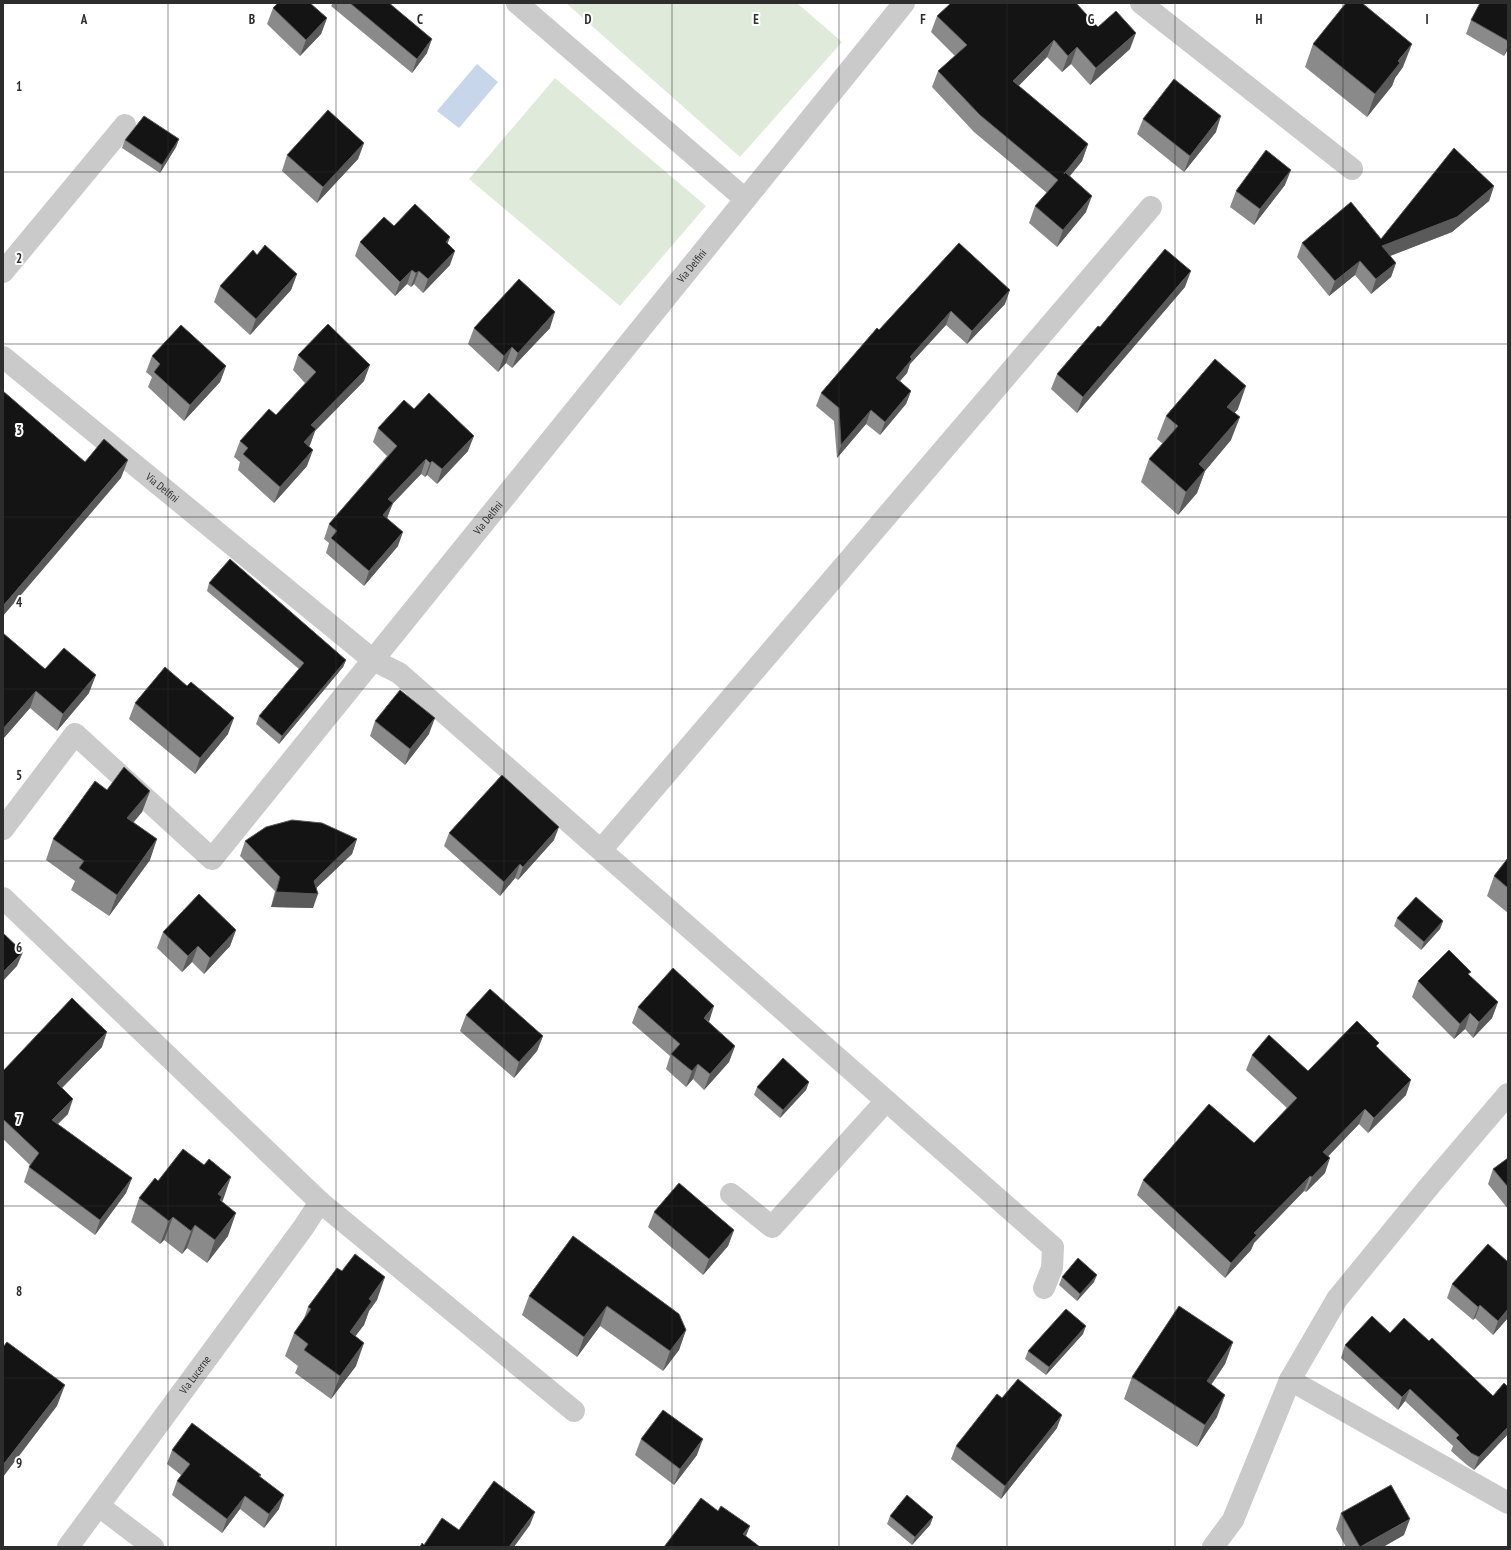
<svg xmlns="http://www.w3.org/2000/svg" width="1511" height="1550" font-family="'PT Sans Narrow',sans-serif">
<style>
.green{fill:#e0eada}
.water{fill:#c7d6ea}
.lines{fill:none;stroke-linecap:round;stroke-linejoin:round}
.minor{stroke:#cacaca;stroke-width:22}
.wall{fill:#8a8a8a}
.shaded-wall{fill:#5a5a5a}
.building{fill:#141414;stroke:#5a5a5a}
.grid{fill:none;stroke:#2d2d2d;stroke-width:1;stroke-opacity:0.55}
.labels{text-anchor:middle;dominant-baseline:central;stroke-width:4;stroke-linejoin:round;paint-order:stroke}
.street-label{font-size:11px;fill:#2d2d2d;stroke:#fff}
.grid-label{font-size:13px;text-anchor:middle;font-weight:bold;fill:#2d2d2d;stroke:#fff;stroke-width:4;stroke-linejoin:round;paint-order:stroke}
</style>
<rect width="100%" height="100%" fill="#fff"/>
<!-- green -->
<path class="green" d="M566,3H797L842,42L740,157Z
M555,78L706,206L620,306L469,179Z"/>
<!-- water -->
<path class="water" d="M477,64L498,82L459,128L437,111Z"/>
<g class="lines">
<!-- minor -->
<g class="minor">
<path d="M517,3L745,199"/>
<path d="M1141,3L1352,169"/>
<path d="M3,272L125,125"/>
<path id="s1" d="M3,357L373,660L904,3"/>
<path d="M3,829L75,734L212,859L373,660L399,673L1053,1247L1052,1268L1044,1288"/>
<path d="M601,850L1151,207"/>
<path d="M3,898L320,1202L574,1411"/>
<path d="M731,1194L772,1227L886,1101"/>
<path d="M1290,1380L1508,1503"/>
<path d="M99,1506L153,1547"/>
<path id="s2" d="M68,1547L303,1228L320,1202"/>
<path d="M1213,1547L1233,1520L1290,1380L1337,1299L1427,1189L1508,1094"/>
</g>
</g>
<!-- wall -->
<path class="wall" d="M333,3H393L391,5L427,53L412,73L331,6Z
M1508,3V49L1504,56L1466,34L1471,20Z
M273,8L327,18L321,34L300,56L267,24Z
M937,16L1098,27L1130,49L1090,85L1071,64L1062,72L1047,57L1018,86L1088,144L1082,161L1070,176L1086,212L1057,247L1029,223L1035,206L1047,193L974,132L932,87L938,71L955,56L931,32Z
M1313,44L1403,67L1395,78L1392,86L1367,117L1305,67Z
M1143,119L1216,132L1184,172L1137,134Z
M179,139L176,147L160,173L122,148L125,140Z
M364,143L358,159L317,203L282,171L287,155Z
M1285,185L1254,225L1230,207L1236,191Z
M1494,186L1489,201L1452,232L1390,256L1396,263L1391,277L1371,294L1355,275L1329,296L1297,257L1302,243L1381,239Z
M394,226L448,244L450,265L423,293L414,284L411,287L407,284L395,296L355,256L360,242Z
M959,243L1005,304L967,344L946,325L910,364L907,373L900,381L911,391L906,404L880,435L866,424L837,458L834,421L816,406L821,393Z
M257,255L297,274L291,290L250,335L214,302L220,286Z
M1185,287L1077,413L1051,389L1057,374L1100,327Z
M474,328H550L512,368L506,363L498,372L468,344Z
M298,355L364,381L315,431L310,445L308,446L307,466L274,503L238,470L240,462L234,457L240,441L276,415L305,383L293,370Z
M152,356L226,366L220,382L184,421L148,387L152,377L146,372Z
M414,409L468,451L437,484L427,475L425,477L421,474L393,503L387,518L398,546L364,586L326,553L329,543L324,539L329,524L387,456L373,442L378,428Z
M1238,409L1234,413L1231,440L1205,471L1197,493L1178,515L1141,482L1149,459L1163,444L1157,439L1166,416Z
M209,583L346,660L343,667L279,744L256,724L259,716L299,669L207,591Z
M45,669L89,693L57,731L30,708L3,739Z
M187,686L228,734L195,774L129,719L135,703Z
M375,721L429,734L405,765L370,736Z
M107,790L150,791L142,812L134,822L150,860L109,916L71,890L75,881L46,860L53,839Z
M449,833L554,840L518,880L515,878L500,896L444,846Z
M357,839L352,854L316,888L313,908L271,907L275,891L240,856L245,841Z
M1508,858V913L1487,896L1494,876Z
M1397,918L1443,921L1440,929L1421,950L1394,926Z
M236,930L230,946L204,974L192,962L182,972L157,948L163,932Z
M1469,975L1498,1002L1492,1018L1473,1038L1465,1029L1454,1039L1412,997L1418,981Z
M638,1007L709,1022L735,1046L729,1062L704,1090L693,1079L686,1087L666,1069L670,1056L632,1023Z
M466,1015L543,1036L537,1051L514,1078L460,1031Z
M102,1047L62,1088L68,1114L58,1124L132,1178L126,1193L95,1235L24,1182L29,1167L30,1165L3,1139V1071Z
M1378,1047L1406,1095L1368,1133L1359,1124L1328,1156L1325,1173L1306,1192L1304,1191L1254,1243L1251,1250L1225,1278L1137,1195L1143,1180L1254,1143L1287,1108L1246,1070L1252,1055L1308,1071Z
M809,1082L806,1090L780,1118L754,1095L757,1087Z
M1508,1158V1209L1488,1184L1493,1169Z
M158,1181L223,1200L222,1201L228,1236L207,1263L187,1248L182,1254L164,1240L160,1244L131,1222L139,1198Z
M654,1212L734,1230L728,1246L703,1275L648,1227Z
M573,1236L686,1330L679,1350L663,1371L600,1326L577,1357L522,1315L529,1296Z
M1508,1262V1320L1507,1319L1493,1335L1475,1318L1473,1320L1447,1298L1452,1284Z
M1062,1277L1094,1282L1077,1301L1059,1285Z
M377,1300L369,1311L364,1325L355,1336L356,1366L331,1399L295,1373L298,1366L285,1356L294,1333L303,1321L308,1307Z
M1390,1333L1429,1341L1493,1396L1508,1387V1434L1474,1470L1467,1465L1451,1451L1453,1446L1405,1401L1398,1410L1341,1358L1345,1345Z
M1083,1334L1046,1375L1025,1359L1028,1351Z
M1233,1342L1225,1364L1211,1385L1217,1417L1197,1447L1124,1399L1132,1377Z
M1002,1398L1057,1428L1001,1499L951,1459L956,1446Z
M641,1439L697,1455L674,1485L635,1455Z
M172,1450L261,1475L260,1476L279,1509L264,1528L240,1509L222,1533L172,1495L177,1481L181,1475L167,1464Z
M1341,1513L1404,1535L1383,1547H1346L1336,1529Z
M890,1516L933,1517L930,1525L912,1545L887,1524Z"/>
<!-- shaded-wall -->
<path class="shaded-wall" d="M327,18L321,34L300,56L306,40Z
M1136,33L1130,49L1090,85L1096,68Z
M432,39L427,53L412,73L417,59Z
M1054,40L1047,57L1007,98L1013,81Z
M1412,44L1403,67L1395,78L1392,86L1367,117L1375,94L1398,61Z
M1508,45V49L1504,56Z
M1077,47L1071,64L1062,72L1068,56Z
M1221,116L1216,132L1184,172L1190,156Z
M179,139L176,147L160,173L162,165Z
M364,143L358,159L317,203L323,187Z
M1088,144L1082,161L1058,190L1064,174Z
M1291,170L1285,185L1254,225L1260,209Z
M1494,186L1489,201L1452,232L1377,261L1382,246Z
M1092,196L1086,212L1057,247L1063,230Z
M450,237L445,251L446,242Z
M455,251L450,265L423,293L428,279Z
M1360,261L1355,275L1329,296L1335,281Z
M1396,263L1391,277L1371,294L1376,279Z
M412,270L407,284L395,296L400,282Z
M419,271L414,284L411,287L416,273Z
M1191,271L1185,287L1077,413L1083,397Z
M297,274L291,290L250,335L256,319Z
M1010,290L1005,304L967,344L972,331Z
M951,311L946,325L910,364L907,373L891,391L896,378L910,357Z
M555,312L550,328L512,368L518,353Z
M512,347L506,363L498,372L504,356Z
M370,365L364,381L315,431L310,445L298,458L304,442L311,425Z
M226,366L220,382L184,421L190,405Z
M1246,386L1238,409L1219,430L1227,407Z
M911,391L906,404L880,435L885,422Z
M871,410L866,424L837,458L841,445Z
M1240,417L1231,440L1205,471L1197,493L1178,515L1186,492L1199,464Z
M474,436L468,451L437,484L442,469Z
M313,450L307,466L274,503L280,487Z
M426,459L421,474L383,514L388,499Z
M128,460L121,478L3,616V606Z
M432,461L427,475L425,477L430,463Z
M393,503L387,518L378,529L383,515Z
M403,532L398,546L364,586L369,571Z
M346,660L343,667L279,744L282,736Z
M96,675L89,693L57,731L63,714Z
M36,691L30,708L3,739V729Z
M234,718L228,734L195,774L200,758Z
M435,718L429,734L405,765L410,749Z
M150,791L142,812L119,839L127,818Z
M559,827L554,840L518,880L523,867Z
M157,839L150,860L109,916L117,895Z
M357,839L352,854L310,894H318L313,908L271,907L276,892L314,881Z
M520,864L515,878L500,896L504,882Z
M1443,921L1440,929L1421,950L1424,942Z
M236,930L230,946L204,974L210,958Z
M198,946L192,962L182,972L188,956Z
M23,952L17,966L3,981V972Z
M1498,1002L1492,1018L1473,1038L1479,1022Z
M714,1006L709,1022L704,1018Z
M1470,1013L1465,1029L1454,1039L1460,1024Z
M107,1032L102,1047L52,1098L57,1083Z
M543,1036L537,1051L514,1078L519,1062Z
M735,1046L729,1062L704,1090L710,1074Z
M698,1064L693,1079L686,1087L692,1071Z
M1411,1080L1406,1095L1368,1133L1374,1118Z
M809,1082L806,1090L780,1118L783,1110Z
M73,1099L68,1114L46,1135L52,1120Z
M1365,1109L1359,1124L1318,1167L1323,1152Z
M1330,1158L1325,1173L1306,1192L1312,1177Z
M1310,1176L1304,1191L1254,1243L1251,1250L1225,1278L1231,1263L1254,1233Z
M231,1177L223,1200L219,1205L218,1194Z
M132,1178L126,1193L95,1235L100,1220Z
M236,1213L228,1236L207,1263L215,1240Z
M173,1217L164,1240L160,1244L169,1221Z
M195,1225L187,1248L182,1254L191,1231Z
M734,1230L728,1246L703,1275L709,1259Z
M1097,1275L1094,1282L1077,1301L1080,1294Z
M385,1277L377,1300L369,1311L364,1325L341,1355L350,1332L369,1299Z
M1480,1305L1475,1318L1473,1320L1478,1307Z
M607,1306L600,1326L577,1357L584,1337Z
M1508,1309V1315L1507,1319L1493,1335L1498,1321Z
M1086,1326L1083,1334L1046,1375L1049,1367Z
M686,1330L679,1350L663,1371L670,1351Z
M1233,1342L1225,1364L1199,1403L1207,1381Z
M364,1343L356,1366L331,1399L340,1376Z
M65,1385L57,1406L3,1477V1465Z
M1410,1389L1405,1401L1398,1410L1402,1397Z
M1225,1395L1217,1417L1197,1447L1205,1425Z
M1062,1415L1057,1428L1001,1499L1005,1486Z
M1508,1427V1434L1474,1470L1479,1457Z
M703,1439L697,1455L674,1485L680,1469Z
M284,1495L279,1509L264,1528L269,1514Z
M245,1496L240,1509L222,1533L227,1519Z
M535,1512L530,1525L514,1547H509Z
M933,1517L930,1525L912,1545L915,1537Z
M1410,1519L1404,1535L1383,1547H1361Z
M750,1526L744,1541L743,1534Z"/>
<!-- building -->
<path class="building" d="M278,3H310L327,18L306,40L273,8Z
M350,3H389L432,39L417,59Z
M951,3H1076L1098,27L1116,11L1136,33L1096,68L1077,47L1068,56L1054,40L1013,81L1088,144L1064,174L1065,172L1092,196L1063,230L1035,206L1058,180L980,115L938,71L967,45L937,16Z
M1346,3H1362L1412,44L1398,61L1400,63L1375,94L1313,44Z
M1480,3H1508V41L1471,20Z
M1174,79L1221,116L1190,156L1143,119Z
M328,110L364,143L323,187L287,155Z
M144,116L179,139L162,165L125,140Z
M1454,148L1494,186L1457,217L1382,246L1396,263L1376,279L1360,261L1335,281L1302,243L1351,202L1381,239Z
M1266,150L1291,170L1260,209L1236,191Z
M415,204L450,237L446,242L455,251L428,279L419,271L416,273L412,270L400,282L360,242L384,217L394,226Z
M959,243L1010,290L972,331L951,311L910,357L912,359L896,378L911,391L885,422L871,410L841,445L839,408L821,393L877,328L879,330Z
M265,245L297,274L256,319L220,286L253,250L257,255Z
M1165,249L1191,271L1083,397L1057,374L1098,326L1100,327Z
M519,279L555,312L518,353L512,347L504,356L474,328Z
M328,324L370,365L311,425L316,429L304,442L313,450L280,487L243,454L248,448L240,441L269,409L276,415L316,372L298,355Z
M181,325L226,366L190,405L154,372L160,364L152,356Z
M1215,359L1246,386L1227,407L1240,417L1199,464L1205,470L1186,492L1149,459L1178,426L1166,416Z
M3,391L85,462L104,439L128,460L3,606Z
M429,393L474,436L442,469L432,461L430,463L426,459L388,499L393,503L383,515L403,532L369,571L331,538L337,531L329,524L397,446L378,428L404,400L414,409Z
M230,559L346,660L282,736L259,716L304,663L209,583Z
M3,633L45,669L64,648L96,675L63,714L36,691L3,729Z
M165,667L187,686L191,682L234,718L200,758L135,703Z
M400,690L435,718L410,749L375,721Z
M124,767L150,791L127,818L157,839L117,895L79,868L84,861L53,839L95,781L107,790Z
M502,775L559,827L523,867L520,864L504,882L449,833Z
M292,820L322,823L357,839L314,881L318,894L276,892L280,877L245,841L266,827Z
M1508,858V888L1494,876Z
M199,894L236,930L210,958L198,946L188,956L163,932Z
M1416,897L1443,921L1424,942L1397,918Z
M3,933L23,952L3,972Z
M1449,950L1471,972L1468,974L1498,1002L1479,1022L1470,1013L1460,1024L1418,981Z
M673,968L714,1006L704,1018L735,1046L710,1074L698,1064L692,1071L671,1054L680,1044L638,1007Z
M490,989L543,1036L519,1062L466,1015Z
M72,998L107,1032L57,1083L73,1099L52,1120L132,1178L100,1220L29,1167L39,1153L3,1119V1071Z
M1357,1021L1379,1043L1376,1046L1411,1080L1374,1118L1365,1109L1323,1152L1330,1158L1312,1177L1310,1176L1254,1233L1257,1235L1231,1263L1143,1180L1209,1104L1254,1143L1297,1098L1252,1055L1269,1035L1308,1071Z
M783,1058L809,1082L783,1110L757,1087Z
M183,1149L204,1165L209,1159L231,1177L218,1194L222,1197L220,1200L236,1213L215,1240L195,1225L191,1231L173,1217L169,1221L139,1198L155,1178L158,1181Z
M1508,1158V1187L1493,1169Z
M679,1183L734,1230L709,1259L654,1212Z
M573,1236L679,1314L686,1330L670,1351L607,1306L584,1337L529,1296Z
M1488,1244L1508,1262V1309L1498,1321L1480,1305L1478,1307L1452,1284Z
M355,1254L385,1277L369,1299L372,1301L350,1332L364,1343L340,1376L304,1350L308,1344L294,1333L311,1309L308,1307L337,1268L342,1271Z
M1078,1258L1097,1275L1080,1294L1062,1277Z
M1179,1306L1233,1342L1207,1381L1225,1395L1205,1425L1132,1377Z
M1066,1309L1086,1326L1049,1367L1028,1351Z
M1372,1316L1390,1333L1404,1318L1429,1341L1432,1338L1493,1396L1504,1383L1508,1387V1427L1479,1457L1471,1453L1456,1438L1459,1435L1410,1389L1402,1397L1345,1345Z
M7,1342L65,1385L3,1465V1347Z
M1018,1379L1062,1415L1005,1486L956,1446L997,1394L1002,1398Z
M663,1410L703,1439L680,1469L641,1439Z
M192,1423L261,1475L259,1476L284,1495L269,1514L245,1496L227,1519L177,1481L190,1464L172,1450Z
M494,1481L535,1512L509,1547H420L422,1543L424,1545L442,1518L459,1530Z
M1391,1485L1410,1519L1360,1547L1341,1513Z
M907,1495L933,1517L915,1537L890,1516Z
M701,1498L718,1511L721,1506L750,1526L743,1534L760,1547H664Z"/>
<!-- grid -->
<path class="grid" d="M168,3V1547M336,3V1547M504,3V1547M672,3V1547M839,3V1547M1007,3V1547M1175,3V1547M1343,3V1547M3,172H1508M3,344H1508M3,517H1508M3,689H1508M3,861H1508M3,1033H1508M3,1206H1508M3,1378H1508"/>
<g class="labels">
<!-- street labels -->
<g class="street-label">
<text stroke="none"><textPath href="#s1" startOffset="985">Via Delfini</textPath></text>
<text stroke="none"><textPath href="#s1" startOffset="206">Via Delfini</textPath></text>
<text stroke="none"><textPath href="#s1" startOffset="661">Via Delfini</textPath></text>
<text stroke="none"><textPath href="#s2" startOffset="214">Via Lucerne</textPath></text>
</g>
</g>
<g class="grid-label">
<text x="84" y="24">A</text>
<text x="252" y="24">B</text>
<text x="420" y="24">C</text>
<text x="588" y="24">D</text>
<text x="756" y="24">E</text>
<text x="923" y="24">F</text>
<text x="1091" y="24">G</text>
<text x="1259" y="24">H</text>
<text x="1427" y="24">I</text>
<text x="19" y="91">1</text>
<text x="19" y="263">2</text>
<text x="19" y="435">3</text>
<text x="19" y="607">4</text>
<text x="19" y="780">5</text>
<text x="19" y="952">6</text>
<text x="19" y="1124">7</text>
<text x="19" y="1296">8</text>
<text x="19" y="1468">9</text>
</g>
<!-- border -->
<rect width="1511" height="1550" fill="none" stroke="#2d2d2d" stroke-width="8"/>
</svg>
